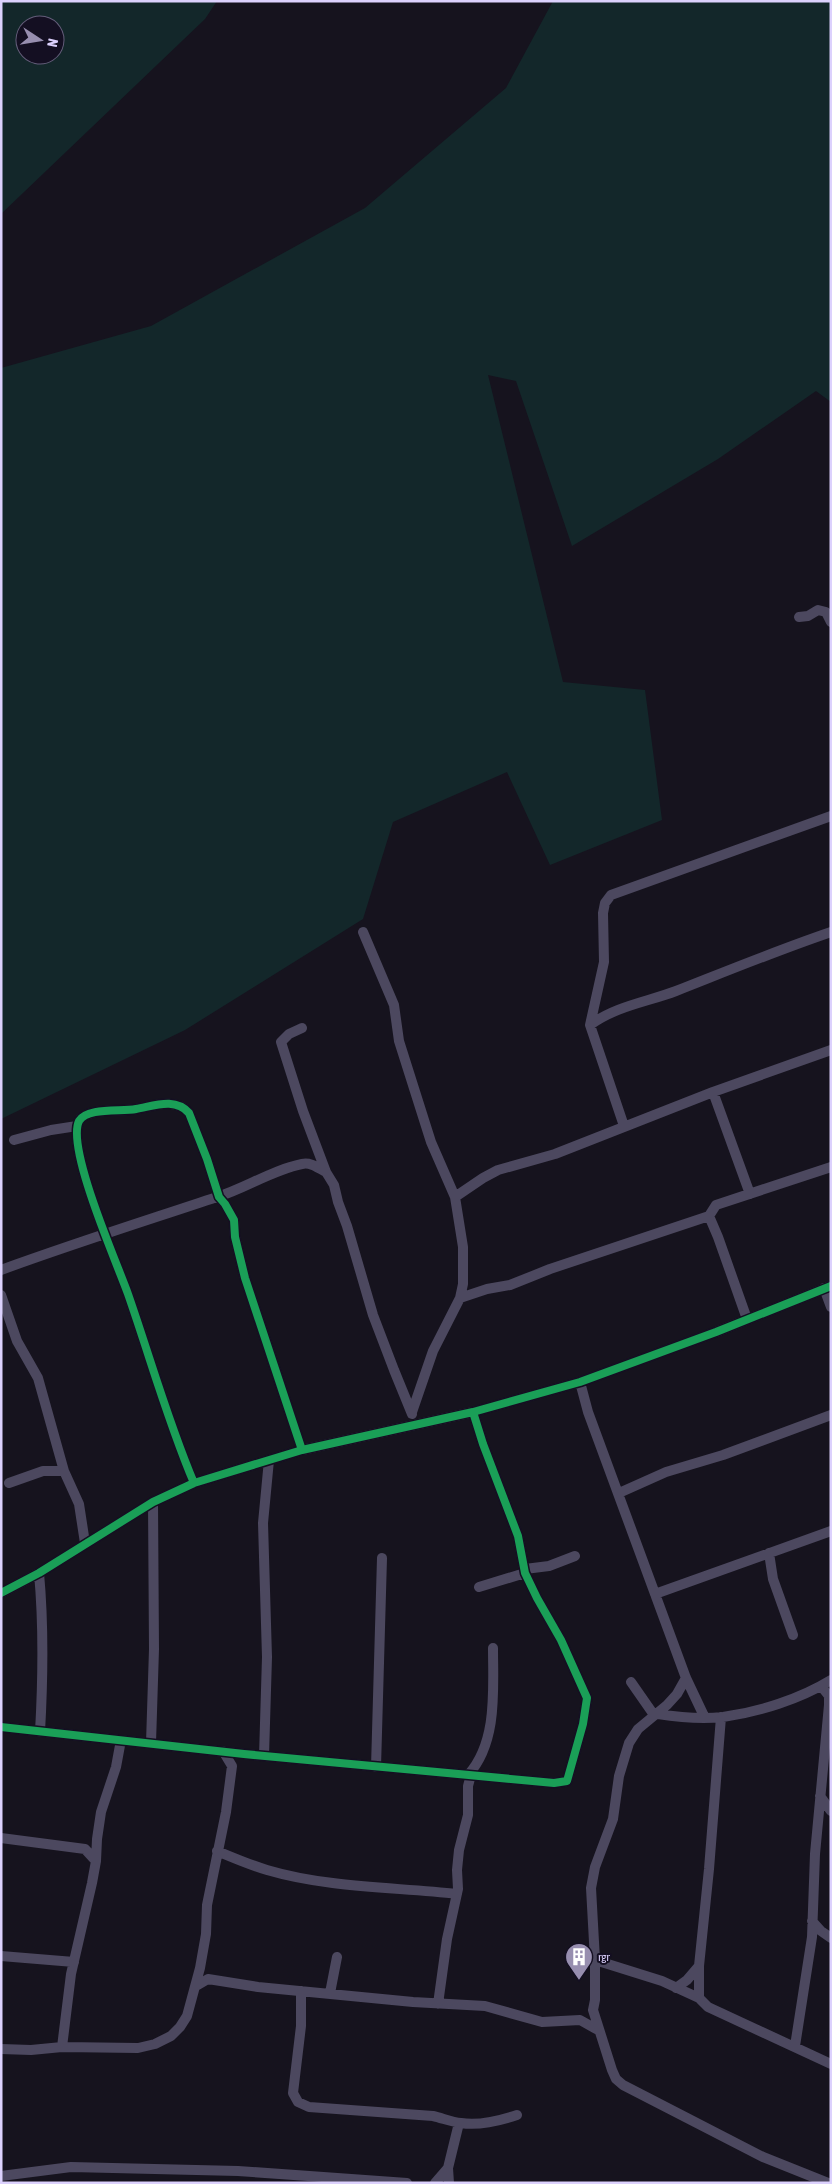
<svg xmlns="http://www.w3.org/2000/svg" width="832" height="2184" font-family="'Asap Condensed',sans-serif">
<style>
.green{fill:#13272a;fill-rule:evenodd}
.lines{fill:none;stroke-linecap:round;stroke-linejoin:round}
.minor{stroke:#4c485f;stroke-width:10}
.cycleway-casing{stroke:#140f22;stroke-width:11}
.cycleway{stroke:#1a9f57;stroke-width:8}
.labels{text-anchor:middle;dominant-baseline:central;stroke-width:4;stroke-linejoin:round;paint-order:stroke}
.poi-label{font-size:12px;fill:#dcd1fd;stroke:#140f22;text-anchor:start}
</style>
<rect width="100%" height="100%" fill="#16131e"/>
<!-- green -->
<path class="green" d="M1,1H217L205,19L1,214ZM25,25H55V55H25Z
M553,1H831V402L816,391L718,459L572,546L516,381L488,375L563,682L645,690L662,820L550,865L507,772L393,822L363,919L185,1030L1,1119V368L151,326L365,208L506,88Z"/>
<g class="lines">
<!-- minor -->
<path class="minor" d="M799,617L808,616L818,610L826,612L831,622
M363,932L394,1005L399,1041L431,1142L455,1197L463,1247V1284L460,1298L433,1351L412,1412
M590,1025C616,1006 647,1002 676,991C727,971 778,950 831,932
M302,1028L289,1034L281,1042L303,1111L326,1172L334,1185L338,1202L347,1226L373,1315L394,1370L412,1414
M713,1092L750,1194
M624,1126L590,1025L604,962L603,913L605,903L611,895L831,816
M14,1140L51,1130L77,1126
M455,1197L483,1178L498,1170L555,1154L713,1092L831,1050
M1,1270C72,1244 145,1221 217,1197C246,1188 272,1170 302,1164C311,1162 318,1168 326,1172
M824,1288L831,1307
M1,1295L17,1341L38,1378L64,1471L79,1504L85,1543
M460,1298L487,1289L510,1285L550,1269L709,1216
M747,1319L718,1237L709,1216L716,1205L831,1167
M580,1382L588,1412L686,1678L704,1716
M9,1483L43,1471H64
M194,1483C168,1422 150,1357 128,1294C117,1263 66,1148 79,1121C87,1107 121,1112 136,1109C154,1106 175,1097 189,1113L207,1159L219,1197L225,1204L234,1220L235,1237L245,1278L302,1450
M619,1493L666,1472L723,1455L831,1415
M769,1553L773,1579L793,1635
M525,1569L549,1566L575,1556
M39,1573C44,1627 43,1679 40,1732
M479,1587L525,1573
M1,1593L39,1573L153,1502L194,1483L302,1450L473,1412L580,1382L716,1332L831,1286
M655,1594L831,1531
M686,1678L677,1694L667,1705L638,1729L629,1743L619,1776L613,1819L595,1867L591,1888L595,1960V2000L593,2010L612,2070L616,2079L623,2085L763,2157L828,2183
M631,1682L654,1715
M658,1714C677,1717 704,1719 723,1717C759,1712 800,1699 831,1680
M1,1727L244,1754L554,1783L567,1781L583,1724L587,1698L561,1640L537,1598L525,1573L518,1536L483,1444L473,1412
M151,1743L154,1649L153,1502
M264,1756L267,1657L263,1523L269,1460
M376,1767L382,1558
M468,1775C498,1742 493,1689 493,1648
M820,1796L831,1811
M1,1838L85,1849L96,1861
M217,1851C234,1858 250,1865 267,1870C328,1888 395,1887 457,1894
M812,1921L821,1931L831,1938
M1,1956L74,1962
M595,1960L662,1981L699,1998L708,2007L831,2064
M196,1986L208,1979L258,1987L413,2002L485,2006L542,2022L580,2020L598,2030
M676,1988L687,1980L699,1966
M301,1991V2026L293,2093L298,2102L309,2107L433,2116C442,2118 452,2122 461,2123C480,2126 499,2121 517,2115
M330,1993L337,1957
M699,1998V1966L709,1869L721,1717
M438,2004L447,1939L458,1889L457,1870L459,1850L468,1815V1786L471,1775
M795,2046L812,1937L815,1854L829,1705V1696L821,1686
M62,2047L71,1974L92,1883L96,1861L97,1839L101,1812L116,1767L121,1740
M1,2049L31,2050L62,2047L138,2048L155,2044L171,2036L180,2027L187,2016L200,1968L206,1934L207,1905L226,1812L232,1766L223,1751
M1,2176L71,2167L238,2171L407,2183
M435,2183L448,2168
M449,2183L448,2168L459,2123"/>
<defs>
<path id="cycleway" d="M194,1483C168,1422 150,1357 128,1294C117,1263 66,1148 79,1121C87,1107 121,1112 136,1109C154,1106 175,1097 189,1113L207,1159L219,1197L225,1204L234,1220L235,1237L245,1278L302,1450
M1,1593L39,1573L153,1502L194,1483L302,1450L473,1412L580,1382L716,1332L831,1286
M1,1727L244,1754L554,1783L567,1781L583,1724L587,1698L561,1640L537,1598L525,1573L518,1536L483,1444L473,1412"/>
</defs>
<!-- cycleway casing -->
<use href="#cycleway" class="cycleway-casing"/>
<!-- cycleway -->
<use href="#cycleway" class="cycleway"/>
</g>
<!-- icons -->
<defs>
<symbol id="building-pin" viewBox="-11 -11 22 30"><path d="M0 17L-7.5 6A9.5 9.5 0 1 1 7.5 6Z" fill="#978eaf" stroke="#140f22"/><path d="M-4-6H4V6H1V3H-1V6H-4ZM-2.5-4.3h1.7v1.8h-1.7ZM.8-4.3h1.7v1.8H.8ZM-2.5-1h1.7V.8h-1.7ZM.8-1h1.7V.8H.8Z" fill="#fff"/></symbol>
</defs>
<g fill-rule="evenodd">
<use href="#building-pin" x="563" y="1941" width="32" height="43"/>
</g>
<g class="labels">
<!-- poi labels -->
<g class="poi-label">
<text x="598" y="1957">rgr</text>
</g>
</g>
<!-- border -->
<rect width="832" height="2184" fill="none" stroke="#dcd1fd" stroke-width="5"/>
<!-- north arrow -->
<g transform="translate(40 40) rotate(102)"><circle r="24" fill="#140f22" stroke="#645d7a"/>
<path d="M0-4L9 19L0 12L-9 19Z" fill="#978eaf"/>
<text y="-8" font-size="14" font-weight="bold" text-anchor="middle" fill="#dcd1fd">N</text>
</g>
</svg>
